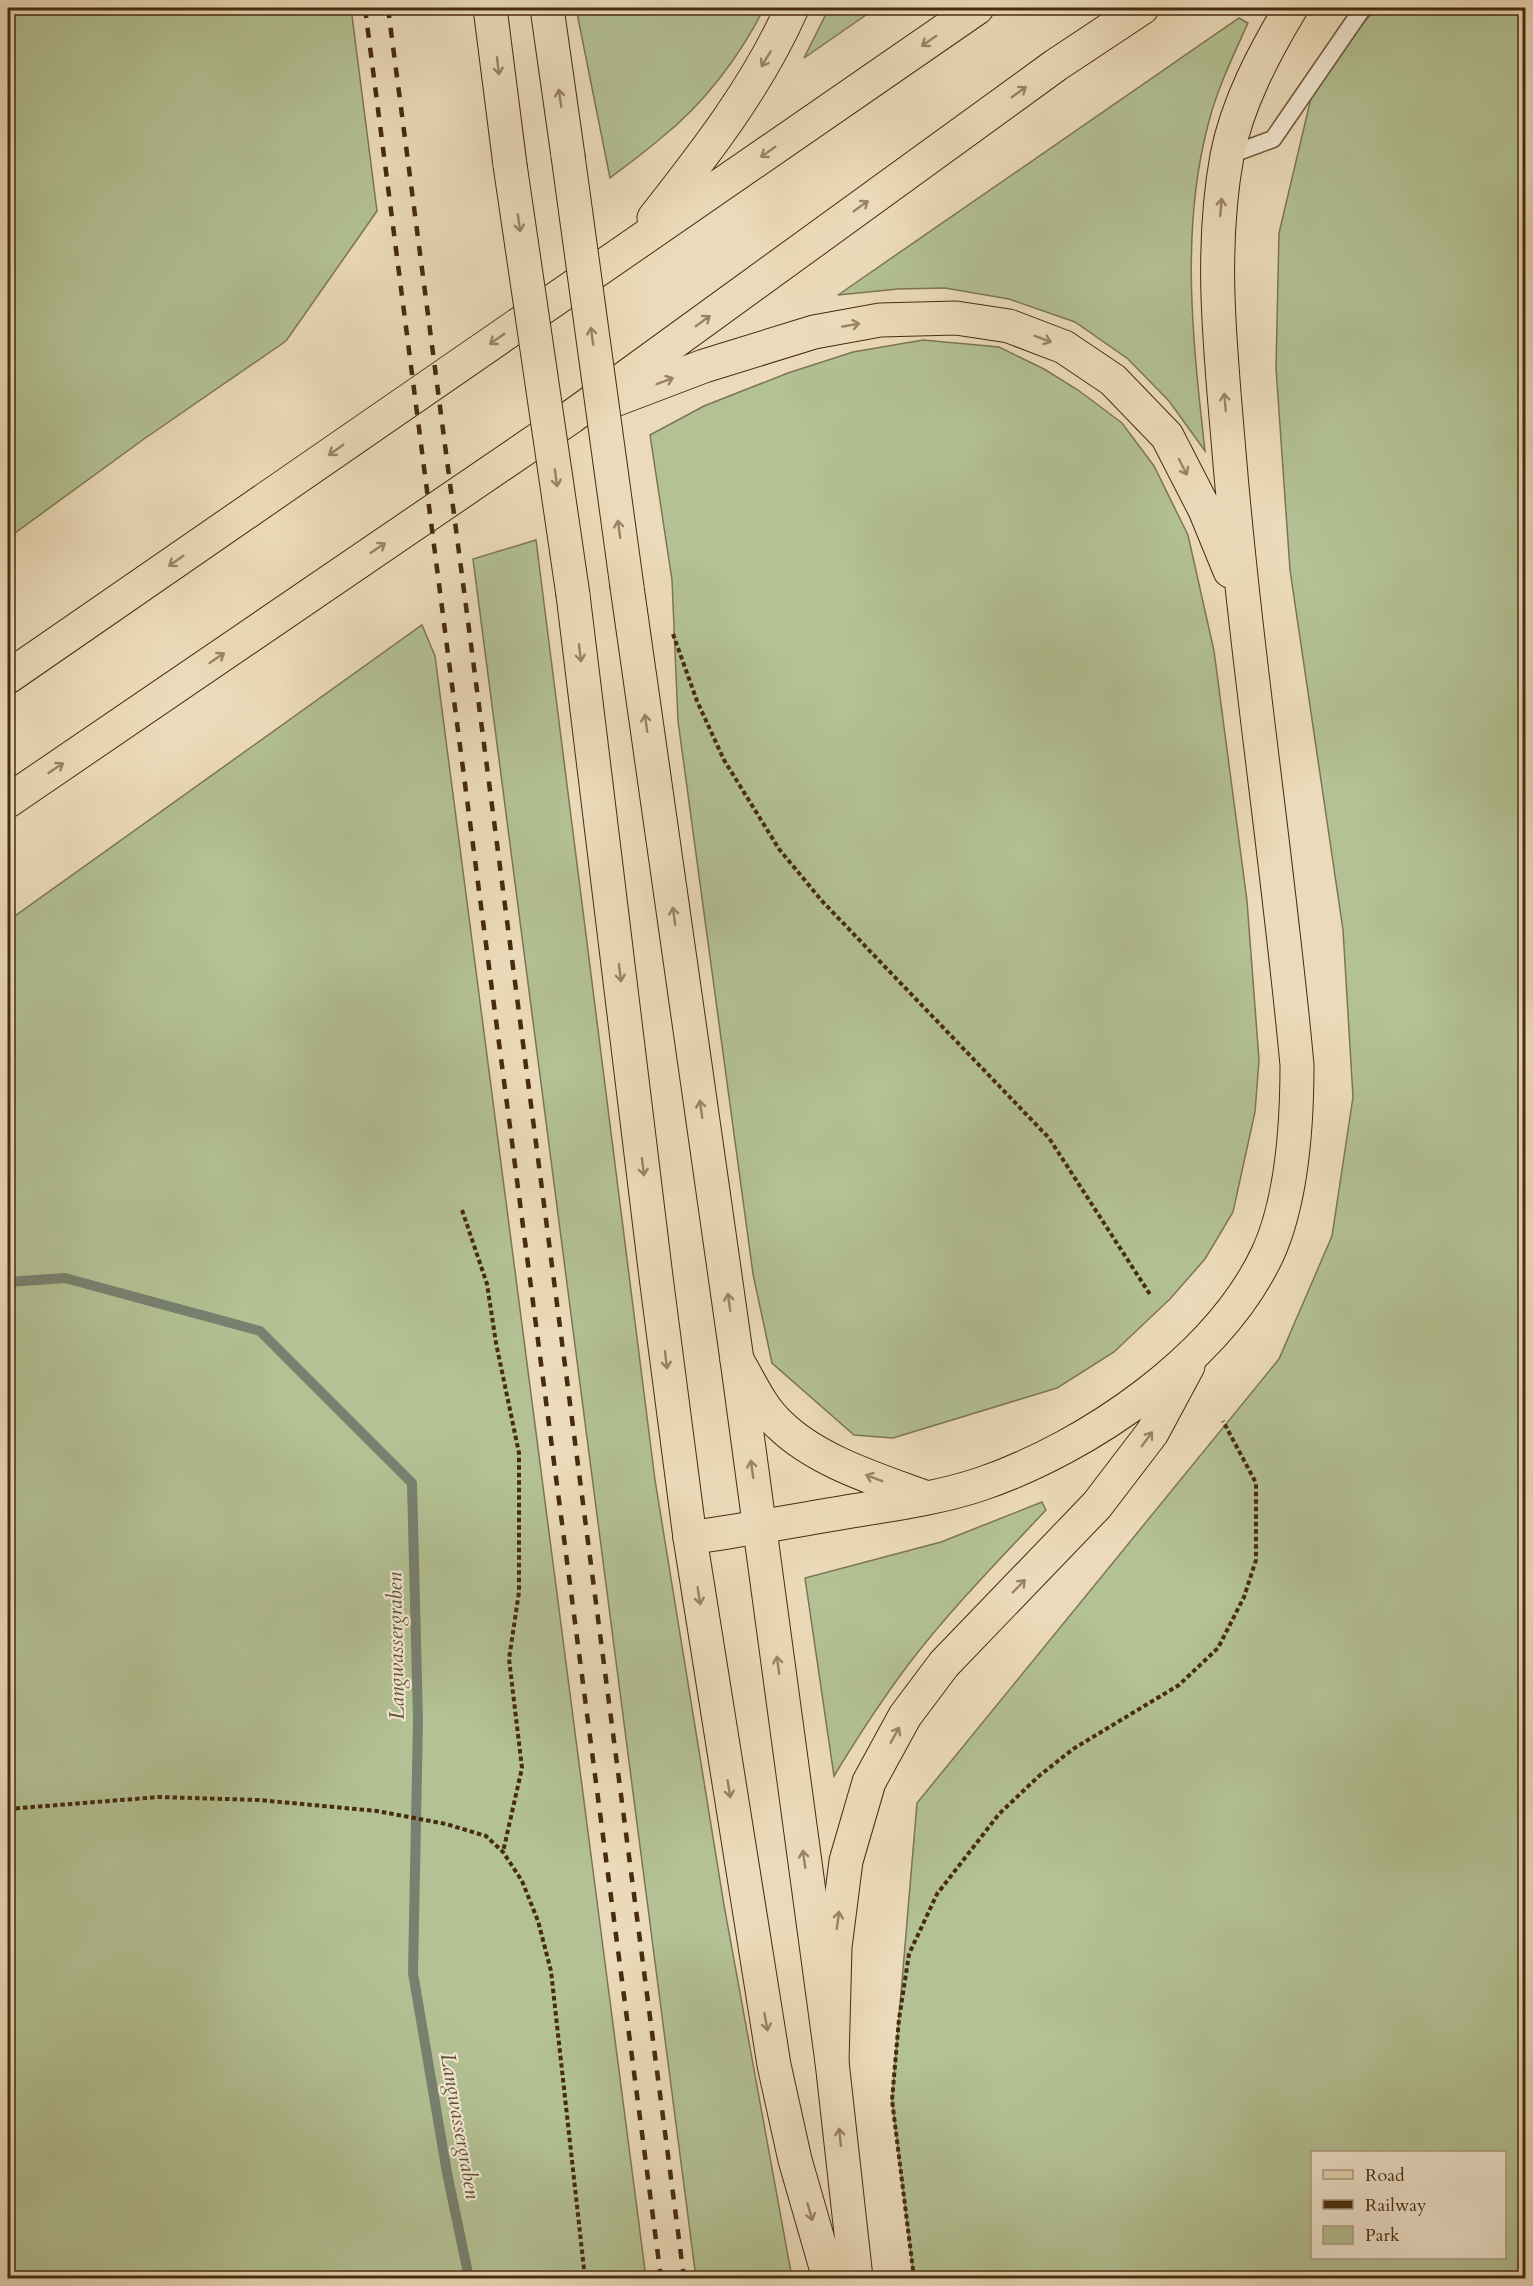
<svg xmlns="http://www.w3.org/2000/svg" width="1533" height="2286" font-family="Cardo,serif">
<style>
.green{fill:#b3c194;stroke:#7d7652;stroke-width:1.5;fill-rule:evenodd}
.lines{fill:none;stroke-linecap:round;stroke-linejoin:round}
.stream{stroke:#788170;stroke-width:10}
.service-casing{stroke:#70573a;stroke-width:19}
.primary-casing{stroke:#472b0f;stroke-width:35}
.motorway-casing{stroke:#472b0f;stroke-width:35}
.path{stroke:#472b0f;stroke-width:4;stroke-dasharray:4.5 3;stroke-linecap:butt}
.service{stroke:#f3e8d2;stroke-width:16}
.primary{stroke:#ecdbba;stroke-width:33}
.motorway{stroke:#ecdbba;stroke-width:33}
.rail{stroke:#472b0f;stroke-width:4.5;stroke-dasharray:10 10;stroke-linecap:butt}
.primary-bridge-casing{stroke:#472b0f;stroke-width:35;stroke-linecap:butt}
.primary-bridge{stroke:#ecdbba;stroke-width:33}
.oneway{stroke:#9a8364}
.labels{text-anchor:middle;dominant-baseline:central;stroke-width:4.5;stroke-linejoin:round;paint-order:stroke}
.water-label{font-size:21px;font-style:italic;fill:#5c4f37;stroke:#f3e8d2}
</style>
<rect width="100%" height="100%" fill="#ecdbba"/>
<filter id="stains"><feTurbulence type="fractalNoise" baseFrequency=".00333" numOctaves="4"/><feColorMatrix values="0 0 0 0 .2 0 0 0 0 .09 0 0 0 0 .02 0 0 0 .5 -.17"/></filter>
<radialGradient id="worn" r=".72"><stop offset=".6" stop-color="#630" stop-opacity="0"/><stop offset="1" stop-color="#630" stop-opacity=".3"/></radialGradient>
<!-- green -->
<path class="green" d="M8,8H351L377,211L286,341L144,439L8,538Z
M576,8H764C740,56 704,104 661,138C645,152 627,165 610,178Z
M829,8H876L804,58Z
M1376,8H1525V2278H914L892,2100L917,1803L1279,1359L1332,1236L1353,1097L1343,930L1290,570L1276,368L1279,233L1315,81ZM1312,2152H1504V2258H1312Z
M1239,18L1248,23C1233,56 1217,89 1208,125C1180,231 1193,343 1205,451L1169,401L1128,359L1075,322L1009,299L945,288L898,289L838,295Z
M923,340L999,347L1044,369L1078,390L1122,423L1154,466L1188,535L1214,651L1247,901L1259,1060L1255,1112L1233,1212L1205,1259L1170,1299L1114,1352L1057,1388L893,1438L854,1435L772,1363L753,1274L678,721L672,580L650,435L704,406L788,373L853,352Z
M536,540L655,1480L724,1905L792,2278H696L473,559Z
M422,625L435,656L646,2278H8V921Z
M1042,1502L1046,1510C999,1560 950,1610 908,1665C881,1701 857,1738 834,1776L805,1578L941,1542Z"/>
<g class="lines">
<!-- stream -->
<path class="stream" d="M8,1282L65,1278L260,1331L412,1483L418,1720L413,1973L447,2173L469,2278"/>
<defs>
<path id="service" d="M1227,156L1273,139L1363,8"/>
<path id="primary" d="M490,8L510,165
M547,8L568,156
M627,587L737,1360L832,2062L856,2278
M573,595L656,1277L690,1538L774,2065L795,2160L829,2278"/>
<path id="motorway" d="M654,218C706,152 758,85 792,8
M612,401L704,366L814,332L880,320L956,318L1009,326L1064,347L1113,380L1167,436L1205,510L1230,571
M8,677L977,8
M8,801L571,417L1056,65L1142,8
M737,1360C750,1382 761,1408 780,1425C818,1462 879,1480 927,1498
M690,1538C744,1530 798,1520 852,1511C895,1504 939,1498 981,1484C1089,1447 1219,1358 1268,1253C1292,1200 1297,1123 1297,1065C1278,861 1246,657 1229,452C1221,354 1209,254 1227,156C1237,104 1264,53 1291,8
M832,2062L835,1947L846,1861L869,1782L905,1716L944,1664L1097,1505L1152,1433L1188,1366"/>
</defs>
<!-- service casing -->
<use href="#service" class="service-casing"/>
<!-- primary casing -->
<use href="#primary" class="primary-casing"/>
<!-- motorway casing -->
<use href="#motorway" class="motorway-casing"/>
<!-- path -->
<path class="path" d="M673,634L697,701L724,760L779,849L822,901L1049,1138L1151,1296
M462,1210L487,1284L496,1343L519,1453V1592L509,1659L522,1768L503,1852
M8,1809L159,1797L259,1800L377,1811L446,1824L486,1836L503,1852L522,1881L538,1921L551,1971L585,2278
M914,2278L892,2100L899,2019L909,1954L937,1894L999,1814L1039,1776L1073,1749L1179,1685L1218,1648L1244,1597L1256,1560V1483L1223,1421"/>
<!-- service -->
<use href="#service" class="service"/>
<!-- primary -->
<use href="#primary" class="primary"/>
<!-- motorway -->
<use href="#motorway" class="motorway"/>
<!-- rail -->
<path class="rail" d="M365,8L449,662L661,2278
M388,8L684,2278"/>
<defs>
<path id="primary-bridge" d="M568,156L627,587
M510,165L573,595"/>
</defs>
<!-- primary-bridge casing -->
<use href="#primary-bridge" class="primary-bridge-casing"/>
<!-- primary-bridge -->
<use href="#primary-bridge" class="primary-bridge"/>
</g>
<!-- one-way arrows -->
<defs><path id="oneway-shaft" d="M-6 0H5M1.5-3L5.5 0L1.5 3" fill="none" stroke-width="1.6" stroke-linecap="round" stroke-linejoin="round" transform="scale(1.5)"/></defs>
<g class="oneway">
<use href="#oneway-shaft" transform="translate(929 41) rotate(145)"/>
<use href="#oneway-shaft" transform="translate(766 59) rotate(121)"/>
<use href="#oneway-shaft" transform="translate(498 66) rotate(83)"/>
<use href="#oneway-shaft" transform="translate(1019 92) rotate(-36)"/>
<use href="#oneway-shaft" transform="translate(560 98) rotate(-98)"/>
<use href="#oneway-shaft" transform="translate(768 152) rotate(145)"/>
<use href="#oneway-shaft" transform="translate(861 206) rotate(-36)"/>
<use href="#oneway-shaft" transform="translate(1221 207) rotate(-85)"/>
<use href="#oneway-shaft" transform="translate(519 223) rotate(82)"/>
<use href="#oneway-shaft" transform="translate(703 321) rotate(-36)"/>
<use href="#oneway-shaft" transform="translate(851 325) rotate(-10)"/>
<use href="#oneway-shaft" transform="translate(592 336) rotate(-98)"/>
<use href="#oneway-shaft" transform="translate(497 339) rotate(145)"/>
<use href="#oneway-shaft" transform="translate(1043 339) rotate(21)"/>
<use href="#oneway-shaft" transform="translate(665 381) rotate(-21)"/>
<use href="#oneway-shaft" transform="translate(1225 402) rotate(-95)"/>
<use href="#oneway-shaft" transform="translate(336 450) rotate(145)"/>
<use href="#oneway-shaft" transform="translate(1183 467) rotate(63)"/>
<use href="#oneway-shaft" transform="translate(556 478) rotate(82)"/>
<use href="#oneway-shaft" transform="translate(619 529) rotate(-98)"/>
<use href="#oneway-shaft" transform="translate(378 548) rotate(-34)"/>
<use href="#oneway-shaft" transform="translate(176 561) rotate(145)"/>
<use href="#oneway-shaft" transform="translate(580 653) rotate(83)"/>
<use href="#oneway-shaft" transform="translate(217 658) rotate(-34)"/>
<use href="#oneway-shaft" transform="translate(646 723) rotate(-98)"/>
<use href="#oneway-shaft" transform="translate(56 768) rotate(-34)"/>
<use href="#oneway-shaft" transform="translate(674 916) rotate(-98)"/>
<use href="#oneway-shaft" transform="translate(620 973) rotate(83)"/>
<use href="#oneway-shaft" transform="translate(701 1109) rotate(-98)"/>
<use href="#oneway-shaft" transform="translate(643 1167) rotate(83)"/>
<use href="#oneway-shaft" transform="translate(729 1302) rotate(-98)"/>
<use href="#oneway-shaft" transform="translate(666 1360) rotate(83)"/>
<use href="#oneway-shaft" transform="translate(1147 1439) rotate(-54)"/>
<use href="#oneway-shaft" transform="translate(752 1469) rotate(-98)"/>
<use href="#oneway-shaft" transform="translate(874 1478) rotate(-159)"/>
<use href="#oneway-shaft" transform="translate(1019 1586) rotate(-46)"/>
<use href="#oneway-shaft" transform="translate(699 1596) rotate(81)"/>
<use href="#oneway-shaft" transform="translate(778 1665) rotate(-98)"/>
<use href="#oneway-shaft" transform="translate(895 1735) rotate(-61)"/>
<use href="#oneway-shaft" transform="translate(729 1789) rotate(81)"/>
<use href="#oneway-shaft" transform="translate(804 1859) rotate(-98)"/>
<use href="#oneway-shaft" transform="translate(838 1920) rotate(-82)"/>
<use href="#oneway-shaft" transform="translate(766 2022) rotate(80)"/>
<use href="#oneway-shaft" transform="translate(840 2137) rotate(-96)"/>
<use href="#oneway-shaft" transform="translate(810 2212) rotate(74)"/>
</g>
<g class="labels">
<!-- water labels -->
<g class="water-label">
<text transform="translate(396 1646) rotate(-91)">Langwassergraben</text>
<text transform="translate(460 2126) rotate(80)">Langwassergraben</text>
</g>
</g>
<!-- margin -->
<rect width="1533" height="2286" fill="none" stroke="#ecdbba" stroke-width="30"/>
<rect x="9" y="9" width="1515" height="2268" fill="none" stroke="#472b0f" stroke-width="3"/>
<rect x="15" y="15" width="1503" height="2256" fill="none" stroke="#472b0f" stroke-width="1.5"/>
<!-- legend -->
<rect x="1311" y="2151" width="195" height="108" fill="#f3e8d2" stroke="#ae9c84" stroke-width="1.5"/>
<rect x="1323" y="2170" width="30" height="9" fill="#ecdbba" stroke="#ae9c84" stroke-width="1.5"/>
<text x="1365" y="2181" font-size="18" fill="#472b0f">Road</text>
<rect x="1323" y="2200" width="30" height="9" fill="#472b0f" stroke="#ae9c84" stroke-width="1.5"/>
<text x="1365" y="2211" font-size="18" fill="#472b0f">Railway</text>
<rect x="1323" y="2226" width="30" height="18" fill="#b3c194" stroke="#ae9c84" stroke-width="1.5"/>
<text x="1365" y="2241" font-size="18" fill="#472b0f">Park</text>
<rect width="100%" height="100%" filter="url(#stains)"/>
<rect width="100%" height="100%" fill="url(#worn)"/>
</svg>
